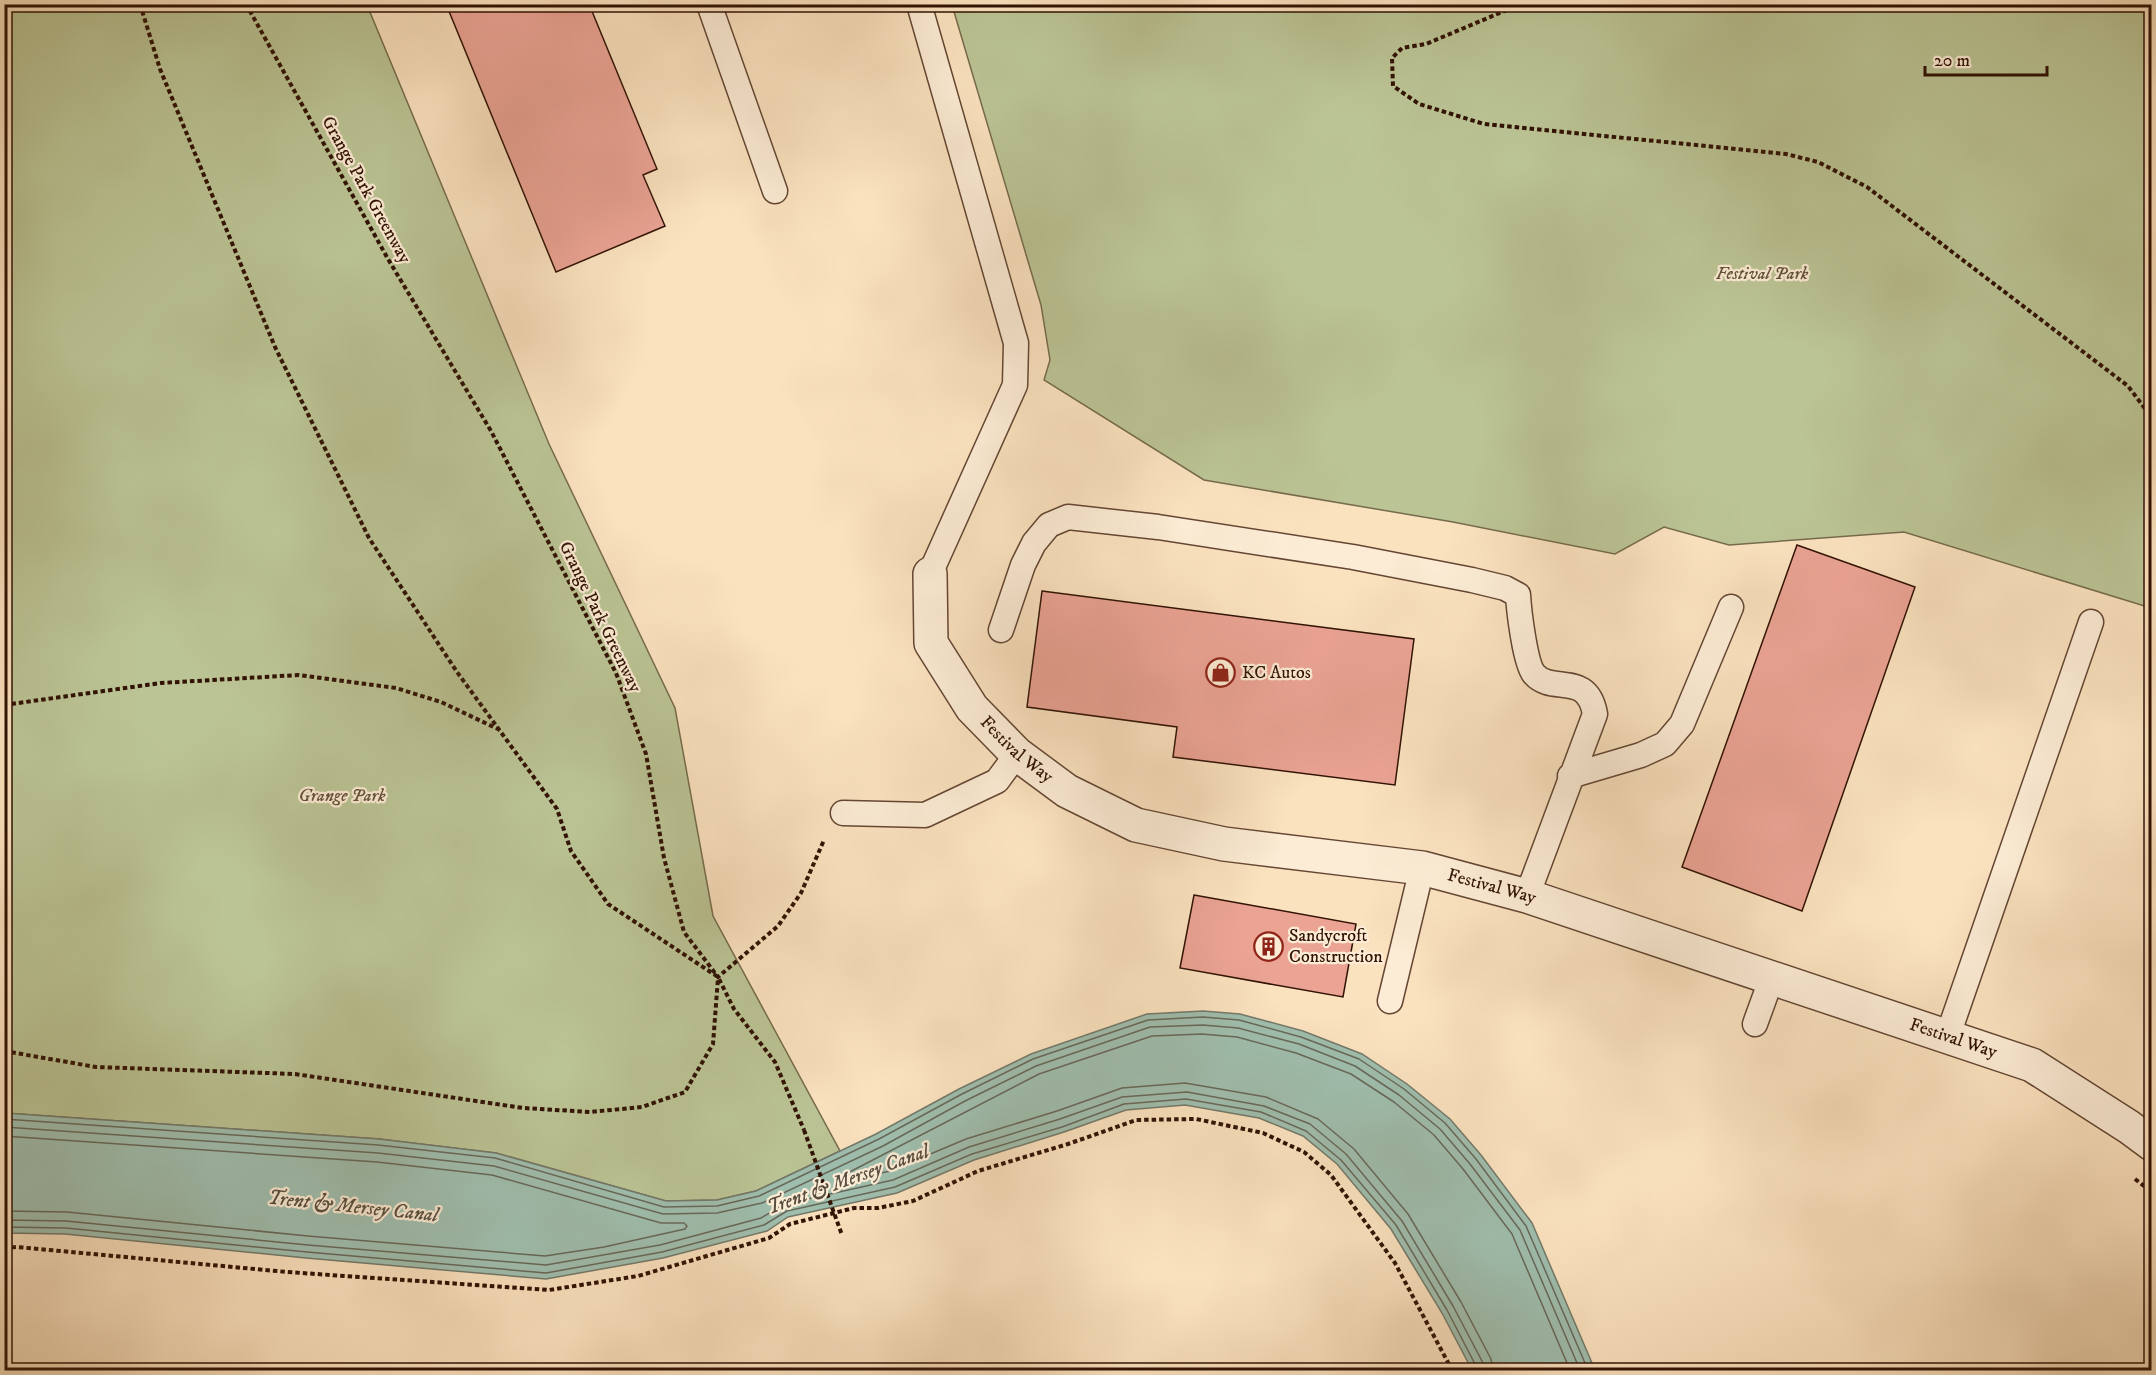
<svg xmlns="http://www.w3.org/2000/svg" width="2156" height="1375" font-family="'IM FELL DW Pica',serif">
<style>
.green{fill:#bbc495;stroke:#766b4c;stroke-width:1.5}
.water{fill:#9fbeae;stroke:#73796a;stroke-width:1.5}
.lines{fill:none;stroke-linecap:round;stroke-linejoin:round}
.shore{stroke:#686859;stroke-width:1.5}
.building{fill:#eba394;stroke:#311204;stroke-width:1.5}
.service-casing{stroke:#644633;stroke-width:27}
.minor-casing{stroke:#644633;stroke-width:36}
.path{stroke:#311204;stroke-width:4;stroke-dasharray:4.5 3;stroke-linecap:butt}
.service{stroke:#fcecd5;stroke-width:24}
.minor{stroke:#fcecd5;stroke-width:33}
.path-bridge{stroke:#311204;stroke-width:4;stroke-dasharray:4.5 3;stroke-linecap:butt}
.labels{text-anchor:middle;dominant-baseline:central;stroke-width:4.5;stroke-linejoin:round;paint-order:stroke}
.street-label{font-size:18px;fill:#311204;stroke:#fcecd5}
.park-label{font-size:18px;font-style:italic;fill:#615037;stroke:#fcecd5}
.poi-label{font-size:18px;fill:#311204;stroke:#fcecd5;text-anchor:start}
.water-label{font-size:20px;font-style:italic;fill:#584e40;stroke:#fcecd5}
</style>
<rect width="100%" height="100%" fill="#fbe2bf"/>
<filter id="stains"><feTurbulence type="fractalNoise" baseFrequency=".00333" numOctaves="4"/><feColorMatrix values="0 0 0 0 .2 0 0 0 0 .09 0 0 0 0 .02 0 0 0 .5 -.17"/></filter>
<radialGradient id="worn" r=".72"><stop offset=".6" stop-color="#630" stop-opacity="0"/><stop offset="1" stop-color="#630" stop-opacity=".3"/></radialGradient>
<!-- green -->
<path class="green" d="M4,5H367L549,444L675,708L713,916L840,1151L756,1191L717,1200L666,1201L496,1153L379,1139L5,1113Z
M952,5H2151V608L1904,532L1729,545L1664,527L1615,554L1453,522L1204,480L1044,380L1050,360L1041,305Z"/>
<!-- water -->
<path class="water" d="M1203,1011L1240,1014L1303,1031L1362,1054L1407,1084L1450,1119L1481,1155L1532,1223L1595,1370H1472L1442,1313L1391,1229L1337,1164L1303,1136L1259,1118L1185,1105L1126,1110L1064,1132L974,1160L897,1193L788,1217L767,1231L663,1258L546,1279L306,1258L65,1234L5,1233V1113L379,1139L496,1153L666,1201L717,1200L756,1191L876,1134L959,1089L1031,1054L1147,1014Z"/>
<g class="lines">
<!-- shore -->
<path class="shore" d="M4,1119L378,1145L495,1158L664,1207L717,1206L759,1196L879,1139L962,1094L1033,1059L1148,1020L1203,1017L1239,1020L1301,1037L1359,1059L1404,1089L1445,1123L1476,1159L1526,1226L1588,1370
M4,1127L378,1153L494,1166L663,1214L717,1213L762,1203L883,1146L965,1101L1036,1066L1150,1027L1203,1025L1238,1028L1299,1044L1355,1066L1399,1095L1440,1129L1470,1164L1520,1230L1580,1370
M4,1136L377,1162L492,1175L661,1223H684L687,1226L685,1229L604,1247L545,1256L308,1236L67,1212L4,1211
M4,1220L66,1221L308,1245L546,1265L660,1245L761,1218L785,1204L893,1180L969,1147L1060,1119L1122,1097L1187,1092L1264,1106L1310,1124L1346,1154L1402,1221L1453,1306L1483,1363L1484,1370
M4,1227L66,1228L307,1252L546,1273L662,1252L764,1225L787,1211L895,1187L972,1154L1062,1127L1124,1104L1186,1099L1261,1112L1306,1131L1341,1160L1396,1225L1447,1310L1476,1366L1477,1370
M1493,1370L1491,1359L1461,1302L1408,1214L1354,1149L1318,1119L1266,1097L1185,1083L1122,1088L1057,1111L966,1139L890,1171L841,1182L838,1178L1039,1074L1152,1036L1202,1034L1237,1037L1296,1053L1351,1074L1394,1102L1434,1135L1463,1169L1512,1234L1570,1370"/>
</g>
<!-- building -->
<path class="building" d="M446,4H589L657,169L643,175L665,226L556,272Z
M1797,545L1915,587L1802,911L1682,867Z
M1042,591L1414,639L1395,785L1173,757L1177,727L1027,707Z
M1194,895L1356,924L1343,997L1180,968Z"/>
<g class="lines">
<defs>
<path id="service" d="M709,4L775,191
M919,4L1016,343L1015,385L930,574
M1001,630L1023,565L1034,543L1049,525L1068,517L1158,527L1353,557L1472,580L1505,588L1518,595C1519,611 1525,663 1534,674C1552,695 1587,670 1595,714L1527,896
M1570,776L1641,755L1665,744L1682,724L1731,607
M843,813L925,815L997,781L1017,754
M1390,1001L1422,868
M1755,1024L1772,977
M1947,1038L2091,622"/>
<g id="minor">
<path id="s1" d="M930,574L931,643L972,708L1017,754L1067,791L1136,825L1224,844L1422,868L1527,896L2032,1065L2129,1127L2152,1144"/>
</g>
</defs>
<!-- service casing -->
<use href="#service" class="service-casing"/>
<!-- minor casing -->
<use href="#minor" class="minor-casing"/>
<!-- path -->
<path class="path" d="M140,4L160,69L275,347L369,538L457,672L557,809L571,851L608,904L718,977L734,1009L775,1062L804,1130
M246,4L388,259L491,431L616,673L646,754L664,858L684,932L718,977L778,926L801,893L824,840
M1521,4L1426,44L1402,48L1392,58L1393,86L1419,104L1484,124L1786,154L1818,162L1867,187L2128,386L2152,418
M4,705L161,683L299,675L396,688L441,702L500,730
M4,1051L96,1067L295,1074L523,1108L590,1112L642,1107L685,1092L713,1044L718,978
M2135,1179L2152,1192
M4,1248L17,1247L287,1272L549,1290L638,1276L769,1238L790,1224L854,1208H878L913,1201L978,1171L1068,1144L1136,1120L1196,1119L1263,1133L1304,1152L1331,1175L1395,1263L1452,1370"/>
<!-- service -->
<use href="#service" class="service"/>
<!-- minor -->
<use href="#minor" class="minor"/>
<!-- path-bridge -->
<path class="path-bridge" d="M804,1130L842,1235"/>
</g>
<!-- icons -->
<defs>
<symbol id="shop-ring" viewBox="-11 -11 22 22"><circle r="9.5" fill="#fcecd5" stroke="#8f2418" stroke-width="1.5"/><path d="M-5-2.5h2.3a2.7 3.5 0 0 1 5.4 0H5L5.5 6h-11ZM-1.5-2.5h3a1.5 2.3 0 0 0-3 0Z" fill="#8f2418"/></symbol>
<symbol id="building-ring" viewBox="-11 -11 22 22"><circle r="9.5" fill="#fcecd5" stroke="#8f2418" stroke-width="1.5"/><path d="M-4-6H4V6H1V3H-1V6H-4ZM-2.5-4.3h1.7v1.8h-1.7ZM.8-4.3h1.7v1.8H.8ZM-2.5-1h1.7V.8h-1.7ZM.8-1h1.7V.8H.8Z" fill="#8f2418"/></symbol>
</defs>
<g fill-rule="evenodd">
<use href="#shop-ring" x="1204" y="656" width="33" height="33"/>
<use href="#building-ring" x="1252" y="930" width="33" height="33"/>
</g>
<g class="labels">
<!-- street labels -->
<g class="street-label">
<text transform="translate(366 190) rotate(61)">Grange Park Greenway</text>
<text transform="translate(600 617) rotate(64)">Grange Park Greenway</text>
<text stroke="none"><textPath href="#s1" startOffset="207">Festival Way</textPath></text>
<text stroke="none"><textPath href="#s1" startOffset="711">Festival Way</textPath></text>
<text stroke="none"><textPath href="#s1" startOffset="1197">Festival Way</textPath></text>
</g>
<!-- park labels -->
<g class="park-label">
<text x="1762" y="274">Festival Park</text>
<text x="342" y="796">Grange Park</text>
</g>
<!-- poi labels -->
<g class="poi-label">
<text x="1242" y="673">KC Autos</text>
<text x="1289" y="936">Sandycroft<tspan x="1289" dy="21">Construction</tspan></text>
</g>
<!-- water labels -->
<g class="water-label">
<text transform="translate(848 1180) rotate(-20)">Trent &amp; Mersey Canal</text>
<text transform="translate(353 1207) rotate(6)">Trent &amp; Mersey Canal</text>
</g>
</g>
<!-- margin -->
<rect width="2156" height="1375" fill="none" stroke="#fbe2bf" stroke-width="24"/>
<rect x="6" y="6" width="2144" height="1363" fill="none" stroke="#311204" stroke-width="3"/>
<rect x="12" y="12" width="2132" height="1351" fill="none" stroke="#311204" stroke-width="1.5"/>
<!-- scale -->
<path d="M1925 66v9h122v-9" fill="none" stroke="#311204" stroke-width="3"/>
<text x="1934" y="66" font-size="18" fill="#311204" stroke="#fcecd5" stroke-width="4.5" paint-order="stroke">20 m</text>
<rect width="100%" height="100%" filter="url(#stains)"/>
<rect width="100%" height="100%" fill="url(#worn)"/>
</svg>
